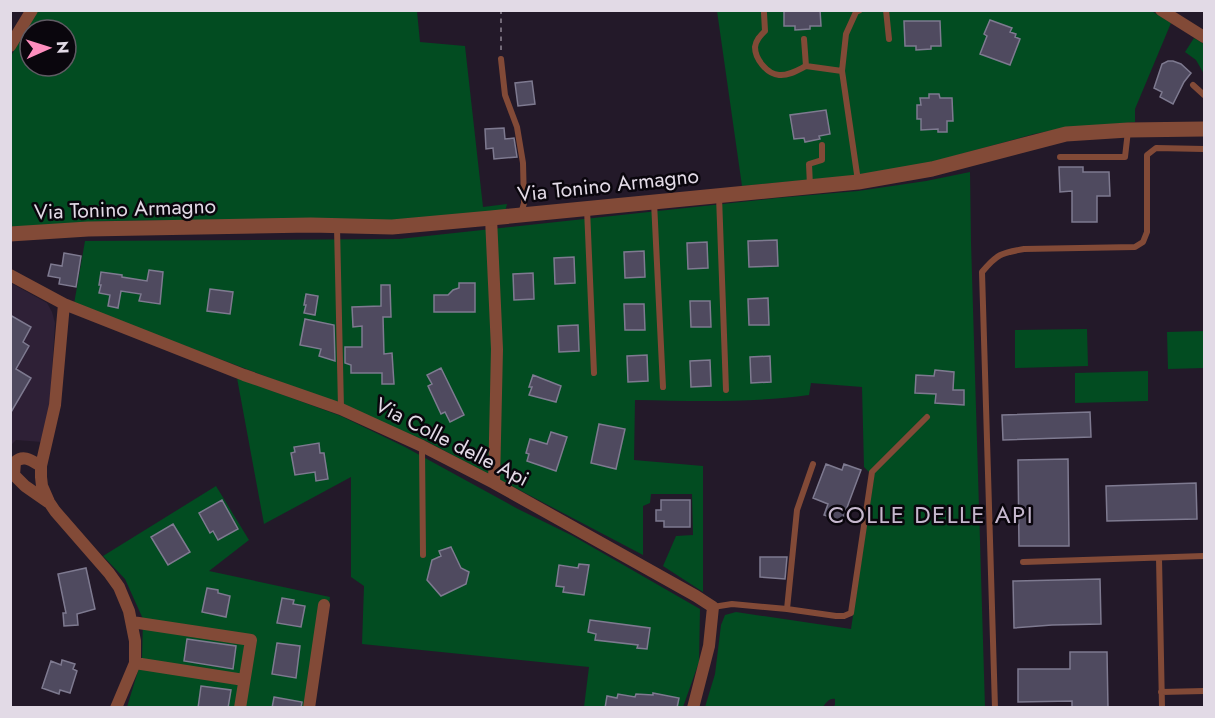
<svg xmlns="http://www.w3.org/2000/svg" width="1215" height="718" font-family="Jost,sans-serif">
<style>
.built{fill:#2e2036}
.green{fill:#024c21;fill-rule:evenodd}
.building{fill:#4f4a5f;stroke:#7e7a90;stroke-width:1.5}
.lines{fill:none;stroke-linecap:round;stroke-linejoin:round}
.path{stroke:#736a78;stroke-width:2;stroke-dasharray:4.5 4.5;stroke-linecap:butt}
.service{stroke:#824a37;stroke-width:6}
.minor{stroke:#824a37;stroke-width:12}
.tertiary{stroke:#824a37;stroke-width:15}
.labels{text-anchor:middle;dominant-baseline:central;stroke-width:5;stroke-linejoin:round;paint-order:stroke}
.street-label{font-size:21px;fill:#e2dae6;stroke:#0a060d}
.quarter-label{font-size:24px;letter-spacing:1.5px;fill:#c6b8ce;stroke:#0a060d}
</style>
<rect width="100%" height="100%" fill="#231929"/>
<!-- built -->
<path class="built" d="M11,283L47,303L52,312L55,323L50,405L42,442L16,440L11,445Z"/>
<!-- green -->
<path class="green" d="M37,10L417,11L420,42L465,46L483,207L507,204L505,212L398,221L301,219L109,221L11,227V56ZM30,30H66V66H30Z
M1150,10L1171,23L1135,109V122L1059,129L1034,134L921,165L849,176L742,186L717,11Z
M1194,38L1204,44V74L1196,60L1185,52Z
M970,172L971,242L985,707H833L835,705V699C829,698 826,703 823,707H705L715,674L721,625L725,615L736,612L851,629L874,477L864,467L862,387L811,383L809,395C752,403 693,401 635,400L634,460L703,466V592L663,566L676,536L693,535L692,494H651L650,503L643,506V555L426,441L349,408L74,304L85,241L399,239L777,198L858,191L926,181Z
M1087,329L1088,366L1015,368V330Z
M1204,331V368L1168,369L1167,332Z
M1148,371V401L1075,403V373Z
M237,378L341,416L405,447L518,509L573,536L700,609L699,662L683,707H584L589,667L362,644L364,586L351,577V477L264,524Z
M216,486L249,540L209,571L330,597L314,707H127L142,658L143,619L125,579L103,556Z"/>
<!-- building -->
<path class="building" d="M784,10H820L821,26H810V29L795,30V26H784Z
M990,20L1012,28L1010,32L1016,34L1015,37L1020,39L1010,65L980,54L987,36L984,34Z
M904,21H940L941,46H931V49L916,50V46H905Z
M1168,61H1173L1181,64L1191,73L1184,82L1173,104L1160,97L1162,92L1154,88L1162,64Z
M532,81L535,104L518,106L515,83Z
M929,94H939L940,98H952L953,121H947V132H938V129L921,130V119H917V105H921L920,98H929Z
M826,110L830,134L819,136L820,139L805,142L804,138L794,139L790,115Z
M504,128L505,139L514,138L517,157L494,159L493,148L486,149L485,129Z
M1059,167H1083V172H1109L1110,196H1097V222H1072V191L1060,192Z
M777,240L778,266L749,267L748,241Z
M707,242L708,268L688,269L687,243Z
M644,251L645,277L625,278L624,252Z
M64,253L81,256L76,287L59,284L60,278L48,276L51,264L62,266Z
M574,257L575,283L555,284L554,258Z
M149,270L163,272L160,304L139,301L141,294L121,291L118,308L108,306L110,295L99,293L101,285H99L101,272L122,275V277L147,281Z
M533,273L534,299L514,300L513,274Z
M459,283H475V312H434V295H448L453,290L459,288Z
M381,285H390L391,317H383L384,354L392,353L394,384H382V373H351V365L345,363V347H362V326L353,327L352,307L381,306Z
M210,289L233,292L230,314L207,311Z
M306,294L318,296L315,315L304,313L306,305H304Z
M768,298L769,325H749L748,299Z
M690,301H710L711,327H691Z
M624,304H644L645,330H625Z
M10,315L31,327L23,342L29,346L16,369L31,378L10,414Z
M305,319L334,325L335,361L319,356L321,349L300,345Z
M578,325L579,351L559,352L558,326Z
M647,355L648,381L628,382L627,356Z
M770,356L771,382L751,383L750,357Z
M710,360L711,386L691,387L690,361Z
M441,368L464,415L450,422L445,412L441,414L428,386L432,384L427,375Z
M935,370L954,372L953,390H964V405L935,403L936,394L915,393L916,375L934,376Z
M533,375L561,386L556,402L529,395L532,387H529Z
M1090,412L1091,437L1003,440L1002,415Z
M599,424L625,429L616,469L591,463Z
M551,432L567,437L556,471L527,461L529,454L526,453L530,439L547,444Z
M319,443L320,453H324L328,479L316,481L315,472L295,475L291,453L295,452L294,447Z
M1068,459L1069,546H1019L1018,460Z
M826,464L842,470L844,464L861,470L842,521L824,515L828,504L813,498Z
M1196,483L1197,519L1107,521L1106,486Z
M222,500L238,529L218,540L213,531L210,533L199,513Z
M661,500H690V527H664V521H656V510H661Z
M173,524L190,552L168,565L151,537Z
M451,547L461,568L469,572L466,584L441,596L427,580L432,560L441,556L439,551Z
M760,557H787L785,579L760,577Z
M579,564L589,565L584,595L563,592L564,587L556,586L559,565L578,568Z
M86,568L95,609L77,614L78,625L64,626L63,613H66L58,574Z
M1100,579L1101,624L1052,625L1014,628L1013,581Z
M207,588L218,590V593L230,596L226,617L202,612Z
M282,598L294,600L293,604L305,606L301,627L277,623Z
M590,620L650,628L647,649L637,648L638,645L595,640L596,634L588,632Z
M187,639L236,646L233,669L184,661Z
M277,643L300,646L296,678L272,674Z
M1070,652H1107L1108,708H1072V701L1018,702V669H1070Z
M62,660L75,664L73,669L77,671L70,693L60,690L59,694L42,688L51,661L61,665Z
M201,686L231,690L228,708H198Z
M653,693L679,698L677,708H605L607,696L617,698L618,694L635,697L636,694L653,695Z
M274,697L302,702L301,708H272Z"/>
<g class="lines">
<!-- path -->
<path class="path" d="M501,50V10"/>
<!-- service -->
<path class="service" d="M886,10L889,39
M764,13L765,31C760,36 756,40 755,47C755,59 767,74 779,75C789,76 798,70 806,66
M804,39L806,66L842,71
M501,59L505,95L517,127L523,163L524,203L521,214
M1193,85L1204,95
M1060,157H1125L1128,131
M858,181L842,71L846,34L856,12L860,10
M810,186L809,164L822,160V145
M719,196L726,390
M654,202L663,387
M587,209L594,373
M337,227L341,408
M422,447L423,555
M1159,558L1162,708
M1023,562L1204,556
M713,607L732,604L787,609L836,616H844L851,613L872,472L927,417
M787,609L797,510L813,464
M1161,692L1204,691
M995,708L982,272C997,254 1001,253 1024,249L1135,247L1143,242L1147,232V155L1156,148L1204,149"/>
<!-- minor -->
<path class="minor" d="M1161,10L1204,37
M10,46L32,10
M491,218L497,349L494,483
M10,275L64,304L55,405L41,466V477L42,486L49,502L55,511L109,573L119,587L129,611L135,641V663L116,708
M64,304L244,375L341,409L422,446L494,483L696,596L713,607L709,646L693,708
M41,466C32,461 24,454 15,462L14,475L25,486L48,502
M132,622L251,640L240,708
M135,663L244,680
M309,708L324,605"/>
<!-- tertiary -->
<path class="tertiary" d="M10,234L88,229L311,225L392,227L491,218L858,182L932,169L1066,134L1128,130L1204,129"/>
</g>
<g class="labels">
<!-- street labels -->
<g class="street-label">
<text transform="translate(608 185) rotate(-6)">Via Tonino Armagno</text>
<text transform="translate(125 209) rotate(-2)">Via Tonino Armagno</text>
<text transform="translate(452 442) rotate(27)">Via Colle delle Api</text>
</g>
<!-- quarter labels -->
<g class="quarter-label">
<text x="931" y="514">COLLE DELLE API</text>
</g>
</g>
<!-- border -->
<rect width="1215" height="718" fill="none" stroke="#e2dae6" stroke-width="24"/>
<!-- north arrow -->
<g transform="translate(48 48) rotate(87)"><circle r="28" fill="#0a060d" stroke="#605b64" stroke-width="1.5"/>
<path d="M0-4.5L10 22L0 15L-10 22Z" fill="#fd8ebe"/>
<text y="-9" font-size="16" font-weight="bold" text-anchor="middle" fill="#e2dae6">N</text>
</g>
</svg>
